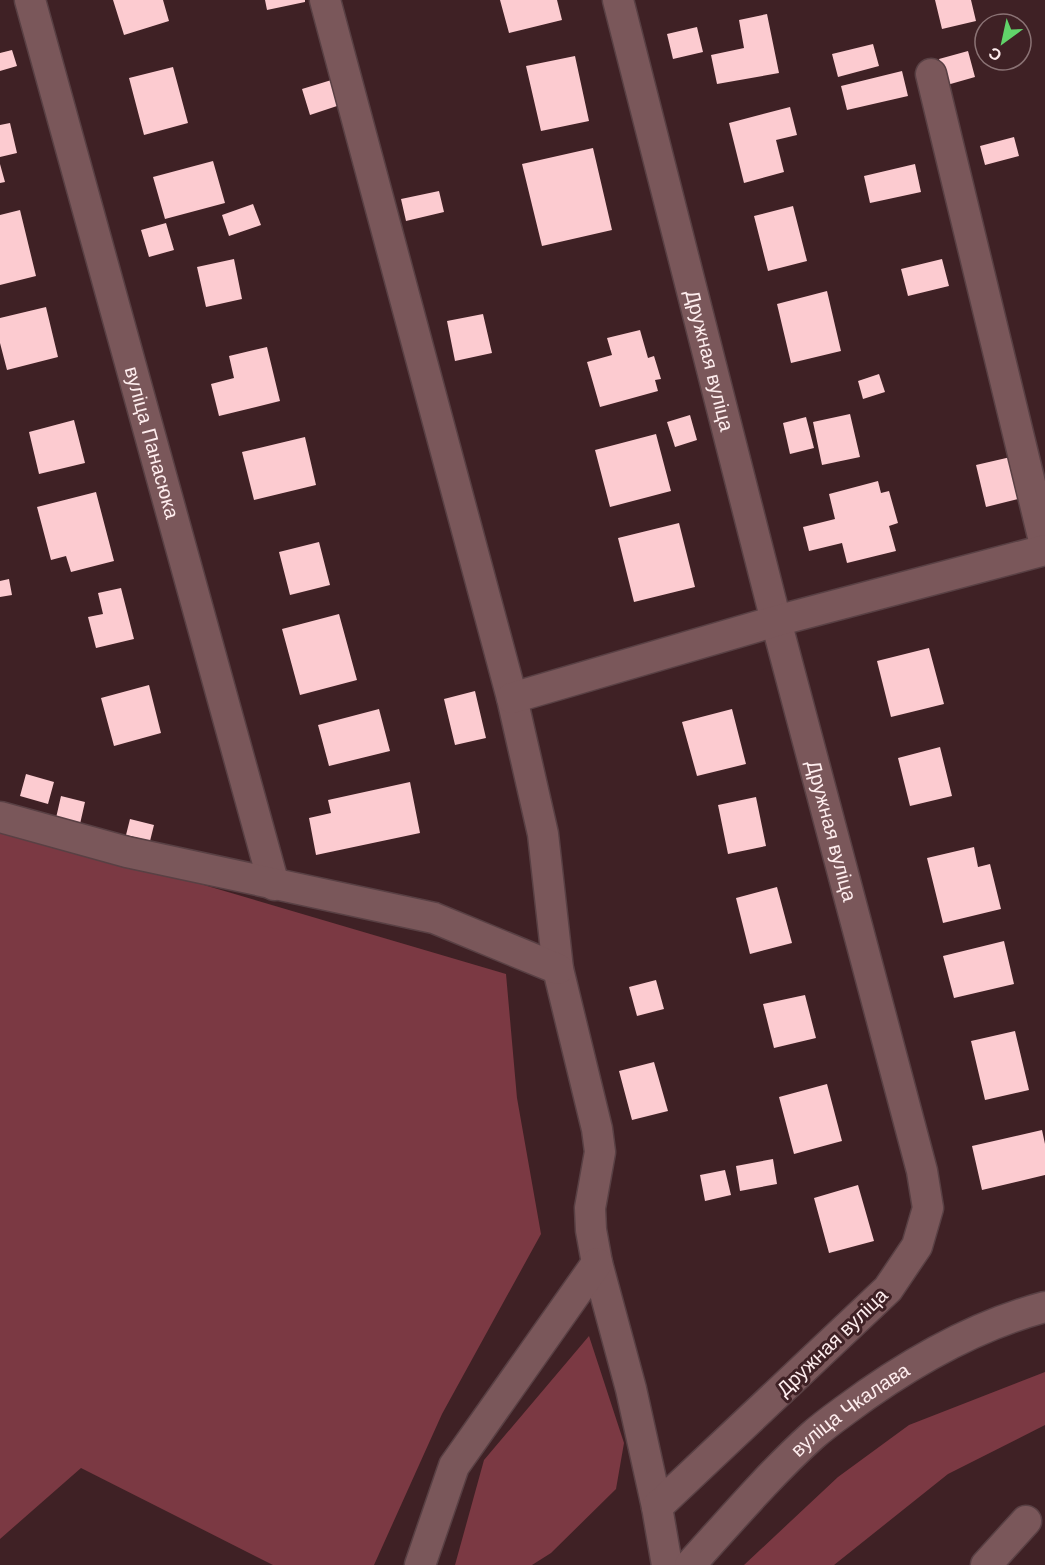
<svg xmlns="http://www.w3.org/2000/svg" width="1045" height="1565" font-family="Helvetica,sans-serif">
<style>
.forest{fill:#7b3943}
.building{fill:#fccbd0}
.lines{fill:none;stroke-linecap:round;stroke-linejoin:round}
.minor-casing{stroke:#594044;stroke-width:33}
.minor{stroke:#7a575a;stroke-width:30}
.labels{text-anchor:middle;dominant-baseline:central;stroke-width:6;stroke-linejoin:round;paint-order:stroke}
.street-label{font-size:20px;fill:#feedee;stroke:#3f2125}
</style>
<rect width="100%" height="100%" fill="#3f2125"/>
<!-- forest -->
<path class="forest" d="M0,831L204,885L506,974L517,1098L541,1234L442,1414L374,1565H273L81,1468L0,1539Z
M589,1336L624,1443L616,1489L551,1553L532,1565H455L484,1460Z
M1045,1372V1425L948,1474L834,1565H744L838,1477L909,1425Z"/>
<!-- building -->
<path class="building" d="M113,0H163L169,21L124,35Z
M265,0H305V2L267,10Z
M500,0H557L562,20L509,33Z
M935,0H971L976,21L942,29Z
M767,14L779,73L717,84L711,55L744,48L739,20Z
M697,27L703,52L673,59L667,34Z
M873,44L879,66L838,77L832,54Z
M12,50L17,66L0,71V53Z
M968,51L975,77L947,85L939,59Z
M575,56L589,121L541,131L526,66Z
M173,67L188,123L144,135L129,78Z
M902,71L908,96L847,110L841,86Z
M338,78L346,103L310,115L302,89Z
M790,107L797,135L776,140L784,172L744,183L729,123Z
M10,123L17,153L0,157V125Z
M1014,137L1019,156L985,165L980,146Z
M593,148L612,230L542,246L522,164Z
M213,161L225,203L165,219L153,177Z
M0,164L5,182L0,183Z
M915,164L921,192L870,203L864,176Z
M439,191L444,212L406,221L401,199Z
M253,204L261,225L229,236L222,215Z
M793,206L807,261L768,271L754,216Z
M20,210L36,276L0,285V215Z
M166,223L174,250L149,257L141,230Z
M234,259L242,299L206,307L197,267Z
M942,259L949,286L908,296L901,269Z
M827,291L841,351L791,363L777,304Z
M46,307L58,357L7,370L0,343V318Z
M483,314L492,353L455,361L447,321Z
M640,330L648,358L654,356L661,379L655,380L658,391L600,407L587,362L612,355L607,338Z
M267,347L280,401L219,416L211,384L234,378L229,356Z
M879,374L885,392L863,399L858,381Z
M850,414L860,457L822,465L813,422Z
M690,415L697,440L675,447L667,422Z
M806,417L814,448L790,454L783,423Z
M74,420L85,463L39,474L29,432Z
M656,434L671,491L610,507L595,450Z
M305,437L316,485L254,500L242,452Z
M1015,456L1026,497L986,507L976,465Z
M878,481L881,493L889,491L898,523L889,526L896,551L847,563L842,543L809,551L803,527L835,519L829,494Z
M96,492L114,561L71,572L66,556L51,560L37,507Z
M679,523L695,587L634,602L618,538Z
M319,542L330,585L290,595L279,552Z
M9,579L12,595L0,597V581Z
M121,588L134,639L96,648L88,617L103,614L98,593Z
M339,614L357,680L300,695L282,629Z
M929,648L944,704L891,717L877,661Z
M149,685L161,733L114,746L101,698Z
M475,691L486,738L455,745L444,699Z
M379,709L390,751L329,766L318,725Z
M732,709L746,764L697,776L682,722Z
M940,747L952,796L910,806L898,758Z
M26,774L54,782L48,804L20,796Z
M410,782L420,833L316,855L309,818L331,813L328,800Z
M61,796L85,802L80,824L56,818Z
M756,797L766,846L728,854L718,805Z
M130,819L154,825L150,841L126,835Z
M974,847L978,867L990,864L1001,909L943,923L927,858Z
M777,887L792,943L750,954L736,898Z
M1004,941L1014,984L954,998L943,956Z
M656,980L664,1009L637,1016L629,987Z
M805,995L816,1038L774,1048L763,1004Z
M1015,1031L1029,1090L985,1100L971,1041Z
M654,1062L668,1111L632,1120L619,1071Z
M827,1084L842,1141L794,1154L779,1097Z
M1042,1130L1045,1144V1175L982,1190L972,1146Z
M773,1159L777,1184L740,1191L736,1166Z
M725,1170L731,1195L705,1201L700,1175Z
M858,1185L874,1241L829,1253L814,1198Z"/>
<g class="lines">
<defs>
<g id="minor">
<path id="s1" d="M30,0L274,885"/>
<path d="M325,0L512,698L543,834L558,969L597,1129L600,1152L590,1208L591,1230L597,1263L631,1389L657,1507"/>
<path id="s2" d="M618,0L776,621L922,1171L928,1208L917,1246L888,1289L657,1507L667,1565"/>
<path d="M931,74L1045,545"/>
<path d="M512,698L776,621L1045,550"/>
<path d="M0,817L127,852L434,918L558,969"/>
<path d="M420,1565L454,1466L597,1263"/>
<path id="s3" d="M690,1565C730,1521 768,1476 812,1436C822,1427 833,1419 844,1411C903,1367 973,1326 1045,1307"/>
<path d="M986,1565L1026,1521"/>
</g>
</defs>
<!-- minor casing -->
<use href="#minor" class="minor-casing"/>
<!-- minor -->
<use href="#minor" class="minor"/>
</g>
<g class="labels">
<!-- street labels -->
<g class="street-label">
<text stroke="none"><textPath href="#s2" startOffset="372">Дружная вуліца</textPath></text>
<text stroke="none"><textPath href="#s1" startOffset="459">вуліца Панасюка</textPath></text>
<text stroke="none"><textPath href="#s2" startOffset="858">Дружная вуліца</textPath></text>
<text transform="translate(832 1342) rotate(-44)">Дружная вуліца</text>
<text stroke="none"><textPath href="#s3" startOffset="224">вуліца Чкалава</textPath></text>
</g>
</g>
<!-- north arrow -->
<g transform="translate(1003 42) rotate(213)"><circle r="28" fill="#3f2125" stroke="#8b7375" stroke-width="1.5"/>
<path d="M0-4.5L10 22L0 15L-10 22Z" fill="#61d46a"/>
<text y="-9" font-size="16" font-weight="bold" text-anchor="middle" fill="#feedee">С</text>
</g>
</svg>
